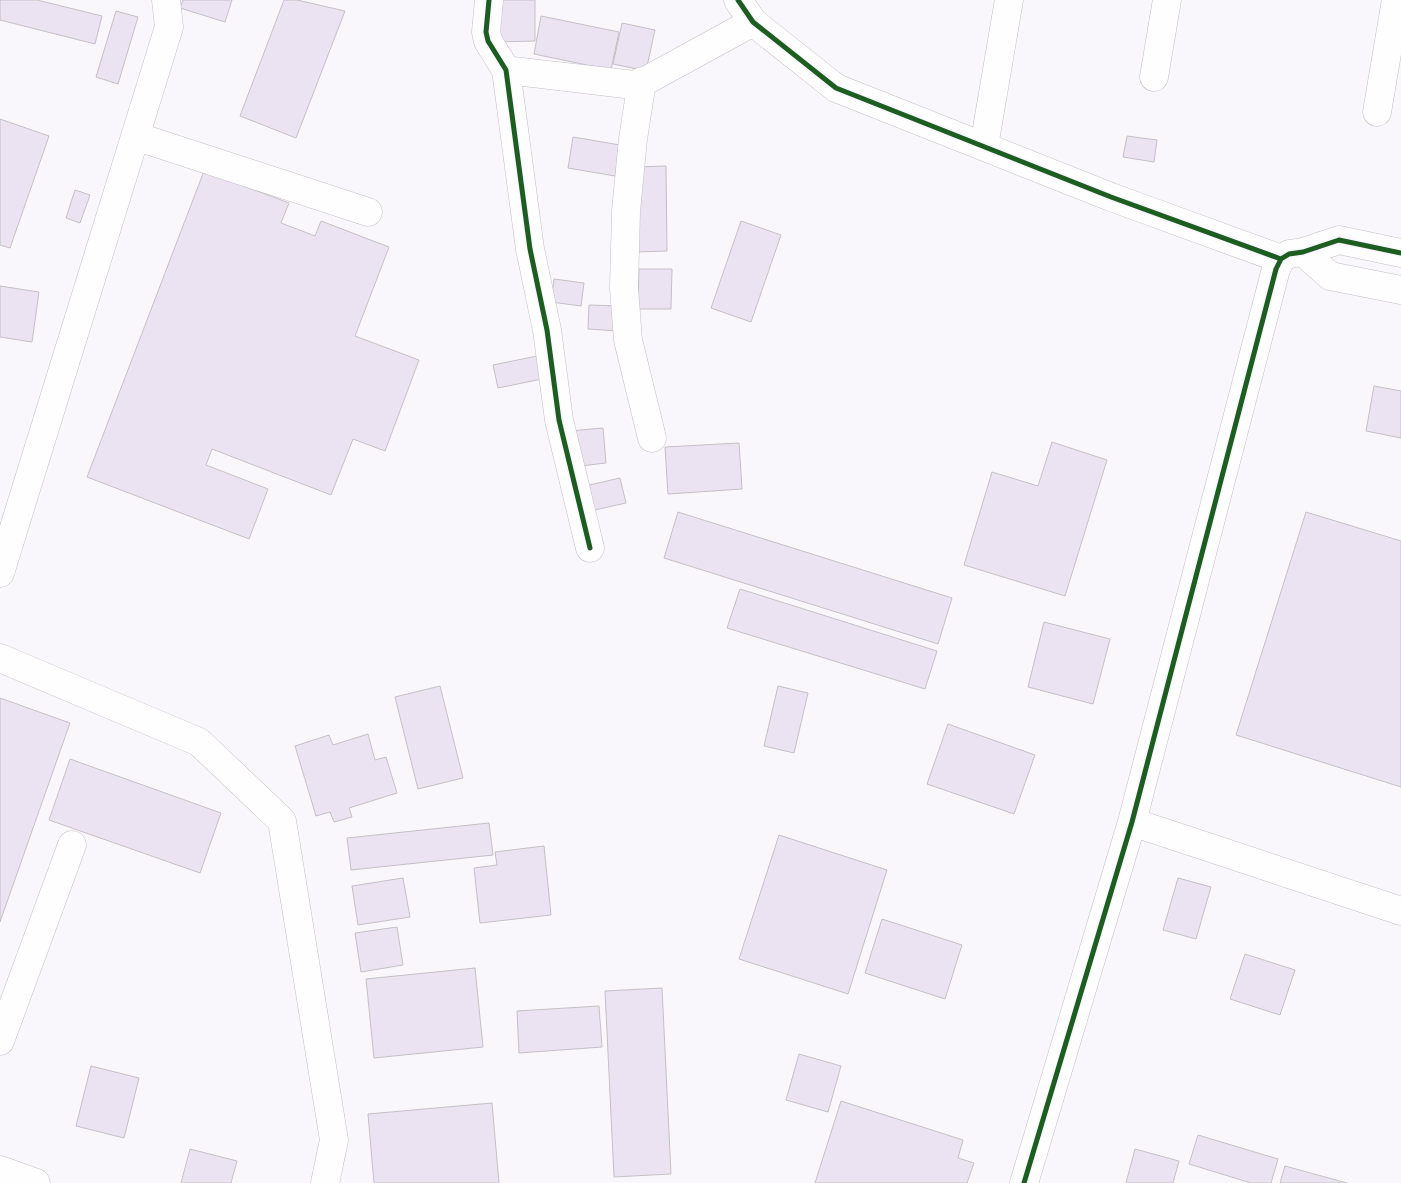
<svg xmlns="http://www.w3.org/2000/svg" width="1401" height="1183" font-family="Lora,serif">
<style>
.building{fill:#ebe3f2;stroke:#c4c0c6}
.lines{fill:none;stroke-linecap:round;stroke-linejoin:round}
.minor-casing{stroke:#c3bfc6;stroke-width:29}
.minor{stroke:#fefeff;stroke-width:28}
.cycleway-casing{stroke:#faf5fe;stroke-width:8}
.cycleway{stroke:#1b5e20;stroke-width:5}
</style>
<rect width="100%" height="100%" fill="#faf7fc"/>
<!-- building -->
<path class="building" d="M0,0H37L102,16L95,44L0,20Z
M183,0H232L225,22L180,8Z
M284,0H297L345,11L296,138L240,116Z
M496,0H535V41L496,42Z
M116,11L138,17L118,84L96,77Z
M541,16L619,32L611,70L534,54Z
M622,23L655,30L646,71L613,64Z
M0,119L49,136L10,248L0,245Z
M1127,136L1157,140L1154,162L1123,157Z
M573,137L620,145L615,176L568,168Z
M666,166L667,251L636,252L635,167Z
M204,171L289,203L281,223L315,236L321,221L389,247L355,336L419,360L385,451L353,439L331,495L212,449L206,465L268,489L249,539L87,477Z
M75,190L90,195L80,223L66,218Z
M741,221L781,235L751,322L711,308Z
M639,269H672L671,309H638Z
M554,279L584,283L581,306L551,302Z
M0,286L39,292L32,342L0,337Z
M589,305L619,306L618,331L588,329Z
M542,355L547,378L498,388L493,365Z
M1374,386L1401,391V438L1366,431Z
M603,428L606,463L572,467L569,431Z
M1052,442L1107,460L1065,596L964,565L992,472L1038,486Z
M739,443L742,489L668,494L665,447Z
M620,478L626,503L586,512L581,487Z
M678,512L952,598L938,644L664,558Z
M1306,512L1401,541V787L1236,735Z
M740,589L937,651L925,689L727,628Z
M1044,622L1110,639L1093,704L1028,687Z
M440,686L463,778L418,789L395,697Z
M778,686L808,693L794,753L764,746Z
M0,698L70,723L0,922Z
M948,724L1035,755L1014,814L927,784Z
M368,734L375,760L386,757L397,793L349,808L352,817L334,822L330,812L316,816L295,746L329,735L333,745Z
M70,759L221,813L200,873L49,820Z
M489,823L493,855L351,870L347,838Z
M779,835L887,870L848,994L739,959Z
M544,846L551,915L480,923L474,868L497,865L495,852Z
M403,878L410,917L358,925L352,886Z
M1178,878L1211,887L1196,939L1163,930Z
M882,919L962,945L945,999L865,973Z
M397,927L403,965L361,972L355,933Z
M1245,954L1295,970L1280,1015L1230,999Z
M475,968L483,1047L374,1058L366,979Z
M662,988L671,1174L614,1177L605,991Z
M599,1006L602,1047L519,1053L517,1011Z
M799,1054L841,1066L828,1112L786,1100Z
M91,1066L139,1078L124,1138L76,1126Z
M841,1101L963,1140L958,1158L974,1163L967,1183H815Z
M492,1103L499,1183H374L368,1114Z
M1198,1135L1278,1159L1271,1183H1251L1189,1164Z
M190,1149L237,1161L231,1183H181Z
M1135,1149L1179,1161L1173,1183H1126Z
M1285,1166L1347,1183H1280Z"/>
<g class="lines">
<defs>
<path id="minor" d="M489,0L486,32L488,41L506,70L530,249L547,330L559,420L590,548
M738,0L753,22L836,88L1111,197L1281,259
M506,70L634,85L647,80L753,22
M1154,77L1167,0
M642,81L633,139L626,211L624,288L628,340L652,438
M1377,112L1396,0
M135,136L368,212
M984,146L1009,0
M1303,252L1330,276L1401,290
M0,573L169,27L166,0
M0,658L199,742L282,821L334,1140L325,1183
M1132,822L1401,911
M0,1041L72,845
M0,1170L36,1183
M1024,1183L1132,822L1276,269L1281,259L1289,254L1303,252L1339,240L1401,253"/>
</defs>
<!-- minor casing -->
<use href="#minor" class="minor-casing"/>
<!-- minor -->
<use href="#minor" class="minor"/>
<defs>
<path id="cycleway" d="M489,0L486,32L488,41L506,70L530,249L547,330L559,420L590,548
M738,0L753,22L836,88L1111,197L1281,259
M1024,1183L1132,822L1276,269L1281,259L1289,254L1303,252L1339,240L1401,253"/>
</defs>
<!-- cycleway casing -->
<use href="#cycleway" class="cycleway-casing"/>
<!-- cycleway -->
<use href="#cycleway" class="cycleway"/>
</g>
</svg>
